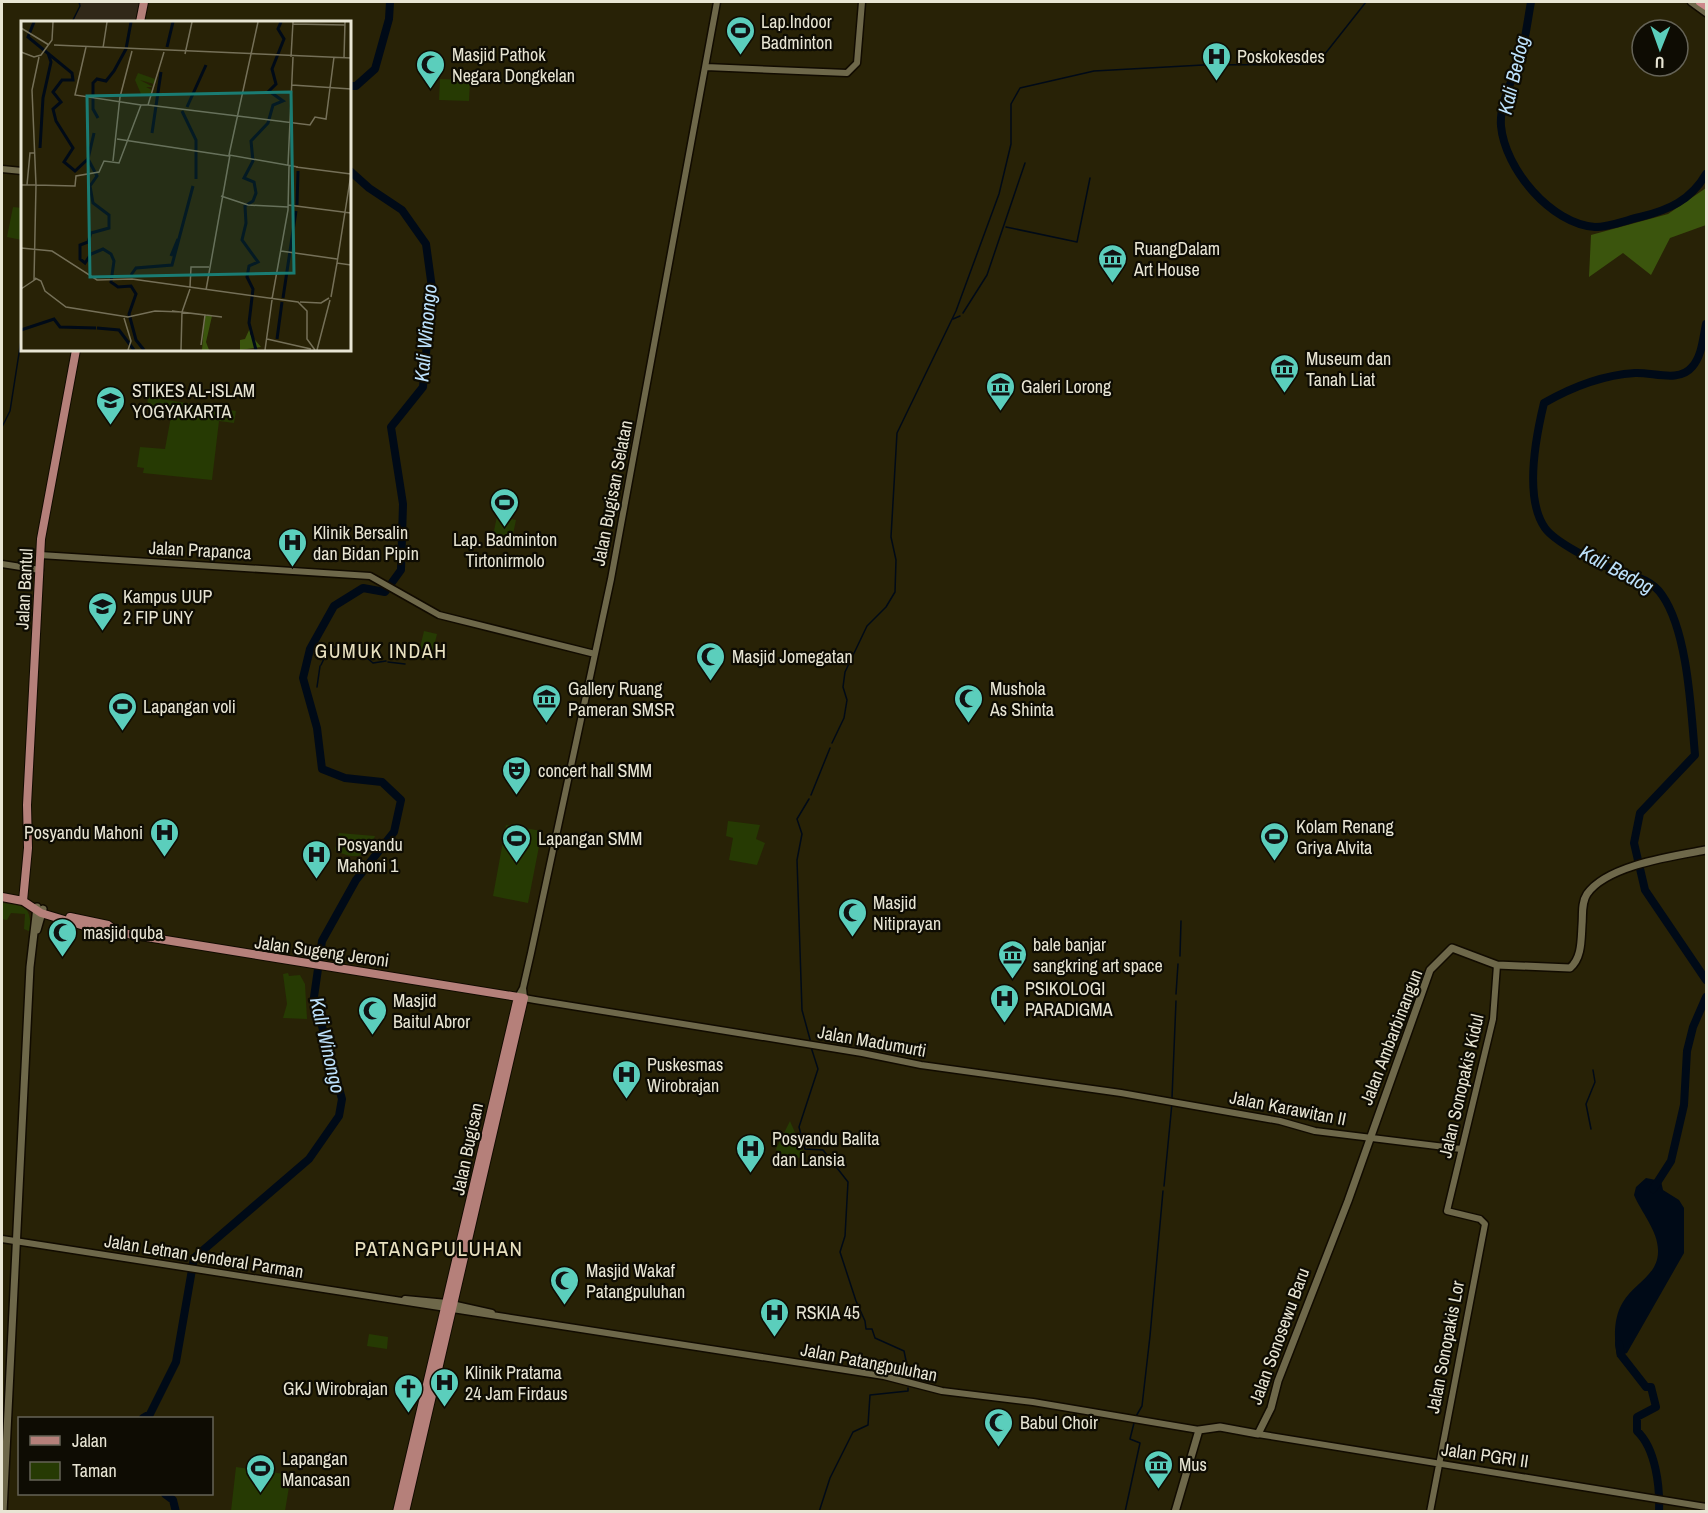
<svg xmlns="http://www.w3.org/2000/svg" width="1708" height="1513" font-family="'Archivo Narrow',sans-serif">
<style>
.commercial{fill:#312818}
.green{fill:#263a03}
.forest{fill:#3b550d}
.water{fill:#000a17}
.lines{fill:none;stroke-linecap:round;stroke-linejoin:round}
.stream{stroke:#000a17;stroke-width:1.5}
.river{stroke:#000a17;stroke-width:8}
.tertiary-casing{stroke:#110b00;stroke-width:9}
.secondary-casing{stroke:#110b00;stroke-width:10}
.primary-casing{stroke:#110b00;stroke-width:10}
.trunk-casing{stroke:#110b00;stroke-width:11}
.tertiary{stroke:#6e684a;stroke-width:6}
.secondary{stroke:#6e684a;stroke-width:7}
.primary{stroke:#b5807a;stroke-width:8}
.trunk{stroke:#cd888a;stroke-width:8}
.labels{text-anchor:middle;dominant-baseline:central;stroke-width:4.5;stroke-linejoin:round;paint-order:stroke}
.poi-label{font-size:18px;fill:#e8e5d4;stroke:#0e0c03;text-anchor:start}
.street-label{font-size:18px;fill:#e8e5d4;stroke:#0e0c03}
.water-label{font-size:20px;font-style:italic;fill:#bde1fb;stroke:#0e0c03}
.neighbourhood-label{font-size:20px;letter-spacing:1.5px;fill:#e9e1c0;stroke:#0e0c03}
.quarter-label{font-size:21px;letter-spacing:1.5px;fill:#e9e1c0;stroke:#0e0c03}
.inset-river{fill:none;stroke:#000a17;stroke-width:3}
.inset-road{fill:none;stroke:#757058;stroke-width:1.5}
.view{fill:#1a7c73;fill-opacity:0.15;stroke:#1a7c73;stroke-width:3}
.inset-edge{fill:none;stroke:#e8e5d4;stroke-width:3}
</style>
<rect width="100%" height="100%" fill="#282206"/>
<!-- commercial -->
<path class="commercial" d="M81,2H141L137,22H73Z"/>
<!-- green -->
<path class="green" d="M440,79L470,80L469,101L439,100Z
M13,207L22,208V240L7,237Z
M148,397L236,411L234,423L219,421L212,480L143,473L144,468L137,467L140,447L165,449L172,411L147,407Z
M497,516L516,520L512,539L493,536Z
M424,631L437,634L431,659L418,656Z
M728,821L760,825L756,839L765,843L757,865L729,860L733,838L726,836Z
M506,825L542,831L528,903L493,896Z
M339,833L375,836L368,853C356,858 347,857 335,850Z
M3,903C27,907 30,905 31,932L24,929L25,914L11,913L7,920L2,919Z
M288,973L289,976L300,975L305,984L307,1019L283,1018L287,1004L283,974Z
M790,1121L806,1158L780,1157L776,1149Z
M369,1334L388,1337L387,1349L367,1346Z
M236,1467L291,1475L285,1511H231Z"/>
<!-- forest -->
<path class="forest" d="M1706,188V225L1670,238L1651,275L1623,253L1589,277L1591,235L1668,214Z"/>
<!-- water -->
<path class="water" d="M1646,1178L1661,1181L1663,1190L1679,1200L1684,1208V1253L1627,1353L1617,1357C1614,1339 1613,1318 1623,1302C1634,1283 1659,1275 1658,1250C1658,1231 1641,1212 1634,1195L1636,1187Z"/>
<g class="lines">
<!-- stream -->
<path class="stream" d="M72,22L80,6L79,2
M1006,227L1077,242L1090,178
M963,313L987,275L1025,163
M953,319L960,316
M2,427L10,411L22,334
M361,653L373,663L386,661
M388,662L405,664
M321,665L330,646L359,653
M317,687L320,666
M832,743L844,718L847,700L843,687L845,672L867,626L886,607L895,592L896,560L891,537L897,433L956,311L999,194L1011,144V104L1020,88L1094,71L1203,65L1317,64L1366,2
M811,795L830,748
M809,799L797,819L802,834L797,860L802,1010L811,1043
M1180,956L1181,921
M1176,994L1178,964
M811,1047L818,1069L799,1127L805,1149L823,1150L848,1182L845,1236L840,1252L856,1301L865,1321L866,1329H872L875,1338L904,1351L910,1380
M1172,1098L1176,1001
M1591,1129L1586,1104L1595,1082L1593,1070
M1164,1186L1172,1103
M1135,1418L1142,1406L1150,1336L1163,1191
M819,1512L830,1478L853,1432L868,1425L870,1395L908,1391V1388
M1125,1512L1140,1443L1130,1439L1134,1423"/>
<!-- river -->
<path class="river" d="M1531,2C1528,18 1526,35 1522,51C1516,75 1499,101 1501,126C1505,169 1551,224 1595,227C1609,227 1627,220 1640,217C1669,210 1691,200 1706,174
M350,86H356L375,69L389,19L390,2
M1706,324C1703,338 1702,356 1692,367C1679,383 1653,372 1635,373C1603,375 1572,387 1544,403C1536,436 1524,498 1545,528C1555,542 1594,562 1611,568C1629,575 1651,578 1662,595C1688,632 1691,711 1695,755L1640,813L1634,843L1645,890L1706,980
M1653,1189L1671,1161L1684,1105L1687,1051L1693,1027L1706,997
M1619,1344L1621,1355L1646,1387H1651L1656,1407L1637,1417V1431C1656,1449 1660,1487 1659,1512
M143,1418L150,1414L176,1362L194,1258L309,1159L339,1116L342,1099L314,997L322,941L356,880L394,832L401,800L382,782L345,778L322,769L317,728L303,678L310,649L334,606L363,588L385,592L401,570L403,504L391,427L423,387L432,288L426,244L402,210L369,188L350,171
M165,1494L173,1500L176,1512"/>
<defs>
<path id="tertiary" d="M1691,2L1706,13
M706,67L847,73L857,63L862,2
M2,169L22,171
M40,555L370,576L439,615L595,654
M2,564L40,570
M523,988L524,998L535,1000L862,1053L921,1065L1121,1093L1280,1121L1315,1131L1461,1149
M518,997L523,988L531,953L611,579L717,2
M2,1239L884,1376L942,1391L1033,1402L1199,1430
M405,1299L447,1303L492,1313
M1258,1434L1706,1507
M1430,1512L1485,1224L1480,1219L1447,1211L1493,1019L1497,965"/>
<path id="secondary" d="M37,930L43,909
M3,1512L30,967L37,907
M1175,1512L1199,1430L1220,1427L1258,1434L1271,1408L1278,1381L1348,1201L1430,970L1452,948L1497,965L1570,968C1582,958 1581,940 1582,925C1583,915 1581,903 1587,894C1607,865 1674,856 1706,850"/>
<path id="primary" d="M140,22L144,2
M2,897L23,901L41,913L91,928L524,998L405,1512
M23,901L28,848L27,805L41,539L76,350
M70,917L108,925L115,930
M397,1512L518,997"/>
<path id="trunk" d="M1700,2L1706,6"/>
</defs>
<!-- tertiary casing -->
<use href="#tertiary" class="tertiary-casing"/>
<!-- secondary casing -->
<use href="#secondary" class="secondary-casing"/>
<!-- primary casing -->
<use href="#primary" class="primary-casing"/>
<!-- trunk casing -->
<use href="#trunk" class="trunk-casing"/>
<!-- tertiary -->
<use href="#tertiary" class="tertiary"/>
<!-- secondary -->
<use href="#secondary" class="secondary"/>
<!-- primary -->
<use href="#primary" class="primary"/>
<!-- trunk -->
<use href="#trunk" class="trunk"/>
</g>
<!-- icons -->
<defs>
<symbol id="stadium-pin" viewBox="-11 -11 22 30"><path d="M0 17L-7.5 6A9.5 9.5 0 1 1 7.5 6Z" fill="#5bcebc" stroke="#0e0c03"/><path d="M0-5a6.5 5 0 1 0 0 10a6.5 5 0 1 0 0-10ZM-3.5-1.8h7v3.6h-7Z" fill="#111"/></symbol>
<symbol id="hospital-pin" viewBox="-11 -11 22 30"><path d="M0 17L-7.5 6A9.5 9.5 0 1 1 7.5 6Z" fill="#5bcebc" stroke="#0e0c03"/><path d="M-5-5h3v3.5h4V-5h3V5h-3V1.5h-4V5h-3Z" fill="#111"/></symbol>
<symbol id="mosque-pin" viewBox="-11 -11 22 30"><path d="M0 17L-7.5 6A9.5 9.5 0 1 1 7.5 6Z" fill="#5bcebc" stroke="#0e0c03"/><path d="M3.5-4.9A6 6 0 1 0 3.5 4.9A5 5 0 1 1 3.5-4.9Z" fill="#111"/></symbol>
<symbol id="museum-pin" viewBox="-11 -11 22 30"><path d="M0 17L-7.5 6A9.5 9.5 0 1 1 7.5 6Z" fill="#5bcebc" stroke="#0e0c03"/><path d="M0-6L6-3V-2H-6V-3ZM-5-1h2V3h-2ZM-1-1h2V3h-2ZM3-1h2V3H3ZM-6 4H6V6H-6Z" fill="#111"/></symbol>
<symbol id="university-pin" viewBox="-11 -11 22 30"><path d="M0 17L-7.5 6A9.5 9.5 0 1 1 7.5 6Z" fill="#5bcebc" stroke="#0e0c03"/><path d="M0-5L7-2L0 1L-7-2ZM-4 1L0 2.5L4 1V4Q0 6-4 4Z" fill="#111"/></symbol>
<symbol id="theatre-pin" viewBox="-11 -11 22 30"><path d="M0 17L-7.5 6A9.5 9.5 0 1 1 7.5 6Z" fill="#5bcebc" stroke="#0e0c03"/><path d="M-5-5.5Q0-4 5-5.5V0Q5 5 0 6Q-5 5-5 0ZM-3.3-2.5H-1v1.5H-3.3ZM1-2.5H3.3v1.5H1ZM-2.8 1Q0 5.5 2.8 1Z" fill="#111"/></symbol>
<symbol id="church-pin" viewBox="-11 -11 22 30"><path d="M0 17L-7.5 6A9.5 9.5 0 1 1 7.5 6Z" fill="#5bcebc" stroke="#0e0c03"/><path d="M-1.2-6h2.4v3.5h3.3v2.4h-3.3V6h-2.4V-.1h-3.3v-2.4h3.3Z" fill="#111"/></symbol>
</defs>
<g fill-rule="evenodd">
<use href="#stadium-pin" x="724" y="14" width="33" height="45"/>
<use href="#hospital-pin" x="1200" y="40" width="33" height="45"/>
<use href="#mosque-pin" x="414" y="48" width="33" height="45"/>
<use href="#museum-pin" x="1096" y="242" width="33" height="45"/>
<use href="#museum-pin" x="1268" y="352" width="33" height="45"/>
<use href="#museum-pin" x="984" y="370" width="33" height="45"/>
<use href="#university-pin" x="94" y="384" width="33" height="45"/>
<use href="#stadium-pin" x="488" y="486" width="33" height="45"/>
<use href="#hospital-pin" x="276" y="526" width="33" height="45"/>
<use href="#university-pin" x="86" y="590" width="33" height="45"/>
<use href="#mosque-pin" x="694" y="640" width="33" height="45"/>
<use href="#museum-pin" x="530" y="682" width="33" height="45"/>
<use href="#mosque-pin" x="952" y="682" width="33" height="45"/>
<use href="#stadium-pin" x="106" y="690" width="33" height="45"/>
<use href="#theatre-pin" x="500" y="754" width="33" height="45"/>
<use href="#hospital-pin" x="148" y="816" width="33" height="45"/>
<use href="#stadium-pin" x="1258" y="820" width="33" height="45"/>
<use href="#stadium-pin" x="500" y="822" width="33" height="45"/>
<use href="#hospital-pin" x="300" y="838" width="33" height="45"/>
<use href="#mosque-pin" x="836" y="896" width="33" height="45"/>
<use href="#mosque-pin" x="46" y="916" width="33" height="45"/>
<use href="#museum-pin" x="996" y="938" width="33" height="45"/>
<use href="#hospital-pin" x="988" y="982" width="33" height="45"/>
<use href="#mosque-pin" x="356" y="994" width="33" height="45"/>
<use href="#hospital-pin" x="610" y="1058" width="33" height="45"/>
<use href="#hospital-pin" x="734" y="1132" width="33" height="45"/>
<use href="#mosque-pin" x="548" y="1264" width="33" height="45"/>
<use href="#hospital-pin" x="758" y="1296" width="33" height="45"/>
<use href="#hospital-pin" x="428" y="1366" width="33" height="45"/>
<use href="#church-pin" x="392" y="1372" width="33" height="45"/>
<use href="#mosque-pin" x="982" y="1406" width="33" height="45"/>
<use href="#museum-pin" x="1142" y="1448" width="33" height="45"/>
<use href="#stadium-pin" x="244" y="1452" width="33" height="45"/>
</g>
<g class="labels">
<!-- poi labels -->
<g class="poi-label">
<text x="761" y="21">Lap.Indoor<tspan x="761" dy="21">Badminton</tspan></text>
<text x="452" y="54">Masjid Pathok<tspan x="452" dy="21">Negara Dongkelan</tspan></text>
<text x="1237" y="56">Poskokesdes</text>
<text x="1134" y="248">RuangDalam<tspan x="1134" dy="21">Art House</tspan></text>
<text x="1306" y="358">Museum dan<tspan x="1306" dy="21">Tanah Liat</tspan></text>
<text x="1021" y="386">Galeri Lorong</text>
<text x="132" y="390">STIKES AL-ISLAM<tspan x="132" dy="21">YOGYAKARTA</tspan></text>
<text x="313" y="532">Klinik Bersalin<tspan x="313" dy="21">dan Bidan Pipin</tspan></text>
<text x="505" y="539" text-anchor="middle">Lap. Badminton<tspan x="505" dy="21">Tirtonirmolo</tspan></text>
<text x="123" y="596">Kampus UUP<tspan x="123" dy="21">2 FIP UNY</tspan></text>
<text x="732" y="656">Masjid Jomegatan</text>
<text x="568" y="688">Gallery Ruang<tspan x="568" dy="21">Pameran SMSR</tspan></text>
<text x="990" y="688">Mushola<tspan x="990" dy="21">As Shinta</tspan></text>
<text x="143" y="706">Lapangan voli</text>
<text x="538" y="770">concert hall SMM</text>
<text x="1296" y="826">Kolam Renang<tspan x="1296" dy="21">Griya Alvita</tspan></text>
<text x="143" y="832" text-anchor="end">Posyandu Mahoni</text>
<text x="538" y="838">Lapangan SMM</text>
<text x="337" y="844">Posyandu<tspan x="337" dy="21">Mahoni 1</tspan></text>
<text x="873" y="902">Masjid<tspan x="873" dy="21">Nitiprayan</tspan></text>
<text x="83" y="932">masjid quba</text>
<text x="1033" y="944">bale banjar<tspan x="1033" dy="21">sangkring art space</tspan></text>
<text x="1025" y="988">PSIKOLOGI<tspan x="1025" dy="21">PARADIGMA</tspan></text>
<text x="393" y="1000">Masjid<tspan x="393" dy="21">Baitul Abror</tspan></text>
<text x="647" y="1064">Puskesmas<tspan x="647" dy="21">Wirobrajan</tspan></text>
<text x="772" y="1138">Posyandu Balita<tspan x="772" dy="21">dan Lansia</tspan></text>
<text x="586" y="1270">Masjid Wakaf<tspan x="586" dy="21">Patangpuluhan</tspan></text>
<text x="796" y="1312">RSKIA 45</text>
<text x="465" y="1372">Klinik Pratama<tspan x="465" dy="21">24 Jam Firdaus</tspan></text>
<text x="388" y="1388" text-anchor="end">GKJ Wirobrajan</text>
<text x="1020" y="1422">Babul Choir</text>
<text x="282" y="1458">Lapangan<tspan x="282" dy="21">Mancasan</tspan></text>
<text x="1179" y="1464">Mus</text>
</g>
<!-- street labels -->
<g class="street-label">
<text transform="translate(612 493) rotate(-79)">Jalan Bugisan Selatan</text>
<text transform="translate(200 550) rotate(3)">Jalan Prapanca</text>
<text transform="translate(24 589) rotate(-87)">Jalan Bantul</text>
<text transform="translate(322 951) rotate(8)">Jalan Sugeng Jeroni</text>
<text transform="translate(1391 1037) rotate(-69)">Jalan Ambarbinangun</text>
<text transform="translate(872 1041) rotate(10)">Jalan Madumurti</text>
<text transform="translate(1461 1086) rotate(-77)">Jalan Sonopakis Kidul</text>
<text transform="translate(1288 1108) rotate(11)">Jalan Karawitan II</text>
<text transform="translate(467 1149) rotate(-78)">Jalan Bugisan</text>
<text transform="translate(204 1256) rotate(9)">Jalan Letnan Jenderal Parman</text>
<text transform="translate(1279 1336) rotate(-70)">Jalan Sonosewu Baru</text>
<text transform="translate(1445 1347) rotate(-79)">Jalan Sonopakis Lor</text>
<text transform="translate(869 1362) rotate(11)">Jalan Patangpuluhan</text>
<text transform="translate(1485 1455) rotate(8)">Jalan PGRI II</text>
</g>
<!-- water labels -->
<g class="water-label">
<text transform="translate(1513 75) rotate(-77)">Kali Bedog</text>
<text transform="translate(425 333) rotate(-85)">Kali Winongo</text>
<text transform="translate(1617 569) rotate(28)">Kali Bedog</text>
<text transform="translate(328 1045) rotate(77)">Kali Winongo</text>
</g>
<!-- neighbourhood labels -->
<g class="neighbourhood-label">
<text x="381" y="650">GUMUK INDAH</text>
</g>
<!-- quarter labels -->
<g class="quarter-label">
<text x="439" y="1248">PATANGPULUHAN</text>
</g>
</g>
<!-- overview -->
<g transform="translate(21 21)">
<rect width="330" height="330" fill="#282206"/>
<path d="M117,52L134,58L133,63L119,59L132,66H125L131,69L129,74L120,73L114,59Z" fill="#263a03"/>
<path d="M184,294L191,295L185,321L188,329H181ZM229,307V313L240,326L219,329V319L224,318Z" fill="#3b550d"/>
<path class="inset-river" d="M13,1L7,16L51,52L52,59H41L32,71L40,81L32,88L35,100L52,127L43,141L54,150L67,138L76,155L69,165L72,182L88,194V207L70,212L67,221L59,224V238L64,242L70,233L82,228L90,233L93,240L90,261L97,266L110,265L115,273L108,293L115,319L123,329M146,26L152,1M166,86L185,44M161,90L175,119V158M77,97L72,88V62L76,58L85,60L93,50L105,28L110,1M131,112L140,51M19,127L22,77L30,41L27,32M67,138L73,112M276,184L277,150M150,235L157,218M110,254L115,247L151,244L172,165M262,277L275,190M76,307L98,309L113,329M0,309L33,298L39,306L75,307M256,318L261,281M235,329L228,302L232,268L226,256L228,245L237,241L221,219L225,202L224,185L232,180L235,172L233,161L223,157L232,140L230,120L247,102L252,84L262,80L248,70L255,63L251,48L263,18L257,8L260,1"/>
<path class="inset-road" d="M237,1L208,134L277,146M272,3L324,4M0,7L28,24M33,24L330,37M65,26L54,74L120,84M82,27L86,1M0,31L13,36L20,34L31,19L32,1M164,33L171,1M270,36L272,1M323,37L324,1M271,64L330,68M127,84L289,104L294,96L305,98L313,36M96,118L208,135M92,140L99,76L111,30M267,144L272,36M275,146L330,153M0,164H15L11,69L18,36M6,164L9,132H13M200,175L227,184L267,186M267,184L330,192M0,227L31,230L76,259L111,258L277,281L286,290V318L294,329M260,230L316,238M316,242L330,153M14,257L20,260L24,270L45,286L107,296L134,290L161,291L169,268M13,259L15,164L54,165L55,155L78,151L83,140L98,142L120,84H127L143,31M169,266L170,246H188M0,268L15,258M185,269L209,134M310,276L316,242L330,244M251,278L267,189L268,145M279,281L300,282L308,277M151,290L184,294L180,324M103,297L110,320L107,329M246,318L290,328M160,329L161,291L201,296M244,329L251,279M296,329L309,279"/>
<path class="view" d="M270,71L273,252L69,256L66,75Z"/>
<rect width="330" height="330" class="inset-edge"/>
</g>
<!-- border -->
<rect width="1708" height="1513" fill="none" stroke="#e8e5d4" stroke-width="6"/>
<!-- legend -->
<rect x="18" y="1417" width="195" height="78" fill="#0e0c03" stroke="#656357" stroke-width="1.5"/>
<rect x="30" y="1436" width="30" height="9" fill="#b5807a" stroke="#656357" stroke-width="1.5"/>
<text x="72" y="1447" font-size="18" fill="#e8e5d4">Jalan</text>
<rect x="30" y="1462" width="30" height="18" fill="#263a03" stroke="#656357" stroke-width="1.5"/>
<text x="72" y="1477" font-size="18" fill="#e8e5d4">Taman</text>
<!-- north arrow -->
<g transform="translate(1660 48) rotate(181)"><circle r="28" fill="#0e0c03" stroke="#656357" stroke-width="1.5"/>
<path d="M0-4.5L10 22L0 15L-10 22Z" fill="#5bcebc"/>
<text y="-9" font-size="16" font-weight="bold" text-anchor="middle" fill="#e8e5d4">U</text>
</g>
</svg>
